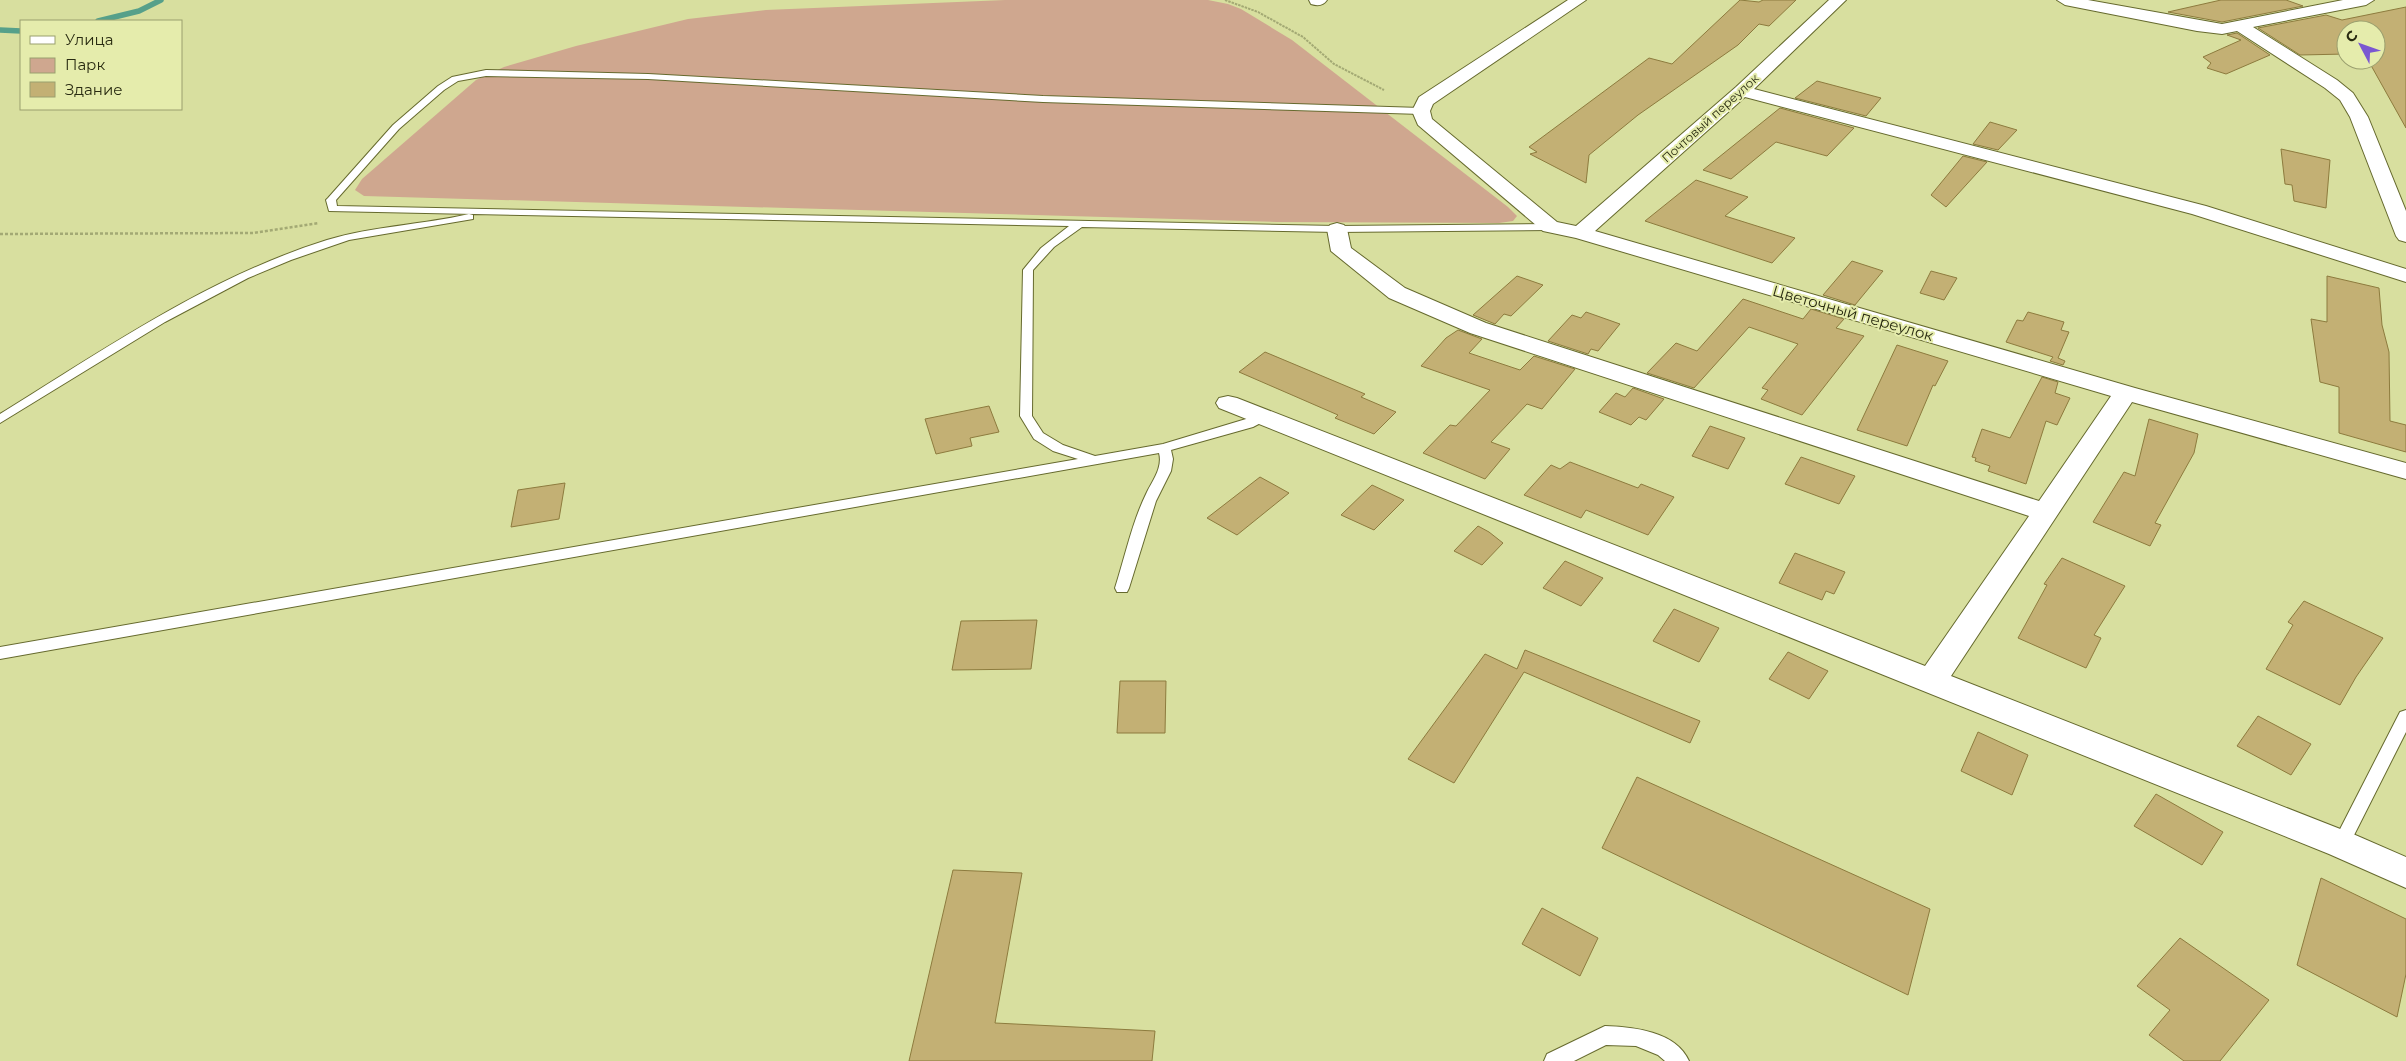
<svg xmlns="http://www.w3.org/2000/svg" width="2406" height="1061" font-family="Montserrat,sans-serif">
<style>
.green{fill:#cfa78f}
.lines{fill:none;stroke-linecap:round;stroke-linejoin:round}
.stream{stroke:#56a08a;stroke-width:5.5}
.building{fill:#c3b074;stroke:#8d7b3e}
.service-casing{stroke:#666a2e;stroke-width:2}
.minor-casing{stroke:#666a2e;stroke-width:2}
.path-far1{stroke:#a3a974;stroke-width:2;stroke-dasharray:2.5 1;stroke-linecap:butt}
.path{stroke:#a3a974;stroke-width:2.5;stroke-dasharray:3 2;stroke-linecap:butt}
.service{fill:#fff;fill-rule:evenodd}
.minor{fill:#fff;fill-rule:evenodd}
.labels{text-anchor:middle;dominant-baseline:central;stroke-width:4;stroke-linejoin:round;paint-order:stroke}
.far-street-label{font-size:12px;fill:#292b11;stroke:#e5ecac}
.street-label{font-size:15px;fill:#292b11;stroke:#e5ecac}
</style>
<rect width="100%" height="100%" fill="#d8df9f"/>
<!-- green -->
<path class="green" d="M1005,0H1208L1228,4L1241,9L1292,40L1508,207L1517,216L1513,221L1499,223L1277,222L364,196L355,190L362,179L476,80L504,67L576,46L688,19L766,10Z"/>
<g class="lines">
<!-- stream -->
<path class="stream" d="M98,21L139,11L161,0
M0,30L21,31"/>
</g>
<!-- building -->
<path class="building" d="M1740,0L1759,2L1763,0H1796L1769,26L1759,24L1738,45L1638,115L1589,155L1586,183L1530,154L1537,152L1529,147L1649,58L1672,64Z
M2221,0H2286L2303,6L2222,22L2168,12Z
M2406,7V128L2368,60H2376V30H2346V54L2300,55L2258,28L2326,15L2342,20Z
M2237,33L2270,55L2226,74L2207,68L2211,63L2203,57L2241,40L2227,35Z
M1817,81L1881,98L1866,116L1795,98Z
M1780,108L1854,128L1827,156L1776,142L1731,179L1703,170Z
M1990,122L2017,130L1998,150L1973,144Z
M2281,149L2330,160L2326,208L2294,201L2292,185L2285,184Z
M1963,156L1987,162L1946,207L1931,195Z
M1696,180L1748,197L1725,216L1795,238L1772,263L1645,221Z
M1852,261L1883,271L1855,305L1823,295Z
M1931,271L1957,278L1944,300L1920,293Z
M1517,276L1543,285L1511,316L1504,314L1495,324L1473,315Z
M2327,276L2379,288L2382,325L2389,352L2390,421L2406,425V452L2339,433V387L2320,382L2311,319L2327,322Z
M1743,299L1803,319L1811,309L1844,319L1836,328L1864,336L1802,415L1761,399L1768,390L1762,388L1798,344L1749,327L1694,388L1647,373L1676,343L1697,351Z
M1586,312L1620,324L1598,351L1591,349L1588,354L1548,341L1572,315L1581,318Z
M2028,312L2064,322L2061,330L2069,332L2058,358L2065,361L2063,365L2050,361L2053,357L2006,342L2017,320L2023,321Z
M1458,330L1482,339L1469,353L1520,370L1534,356L1575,369L1542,409L1527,404L1491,442L1510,449L1485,479L1423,453L1450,425L1456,426L1490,390L1421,366L1446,338Z
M1897,345L1948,361L1935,386L1933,385L1907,446L1857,430Z
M1265,352L1365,394L1361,397L1396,412L1374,434L1335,418L1338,415L1239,372Z
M2042,377L2058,382L2055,393L2070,398L2057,425L2046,421L2026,484L1988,471L1990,466L1975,461L1976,458L1972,457L1982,429L2010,438Z
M1633,388L1664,399L1646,420L1639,417L1631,425L1599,412L1616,393L1625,397Z
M989,406L999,432L970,438L972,446L936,454L925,419Z
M2149,419L2198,434L2194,453L2155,523L2161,525L2150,546L2093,522L2124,472L2135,476Z
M1710,426L1745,438L1728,469L1692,456Z
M1801,457L1855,476L1839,504L1785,484Z
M1570,462L1638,488L1641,484L1674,497L1648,535L1586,510L1581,518L1524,495L1551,465L1560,469Z
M1260,477L1289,493L1237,535L1207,518Z
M565,483L559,519L511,527L518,490Z
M1372,485L1404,500L1374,530L1341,515Z
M1478,526L1489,532L1503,543L1482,565L1454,551Z
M1795,553L1845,572L1834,594L1826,591L1822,600L1779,583Z
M2062,558L2125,586L2094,635L2101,638L2086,668L2018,638L2047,585L2044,584Z
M1565,561L1603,578L1581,606L1543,588Z
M2304,601L2383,638L2356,677L2340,705L2266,669L2293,625L2288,622Z
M1674,609L1719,628L1699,662L1653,641Z
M1037,620L1031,669L952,670L961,621Z
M1525,650L1700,721L1690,743L1524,672L1454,783L1408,759L1485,654L1517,669Z
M1788,652L1828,671L1809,699L1769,679Z
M1120,681H1166L1165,733H1117Z
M2258,716L2311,744L2291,775L2237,746Z
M1978,732L2028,755L2012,795L1961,771Z
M1637,777L1930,909L1908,995L1602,848Z
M2156,794L2223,832L2202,865L2134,826Z
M953,870L1022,873L995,1023L1155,1031L1152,1061H909Z
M2321,878L2406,919V974L2397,1017L2297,965Z
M1542,908L1598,938L1580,976L1522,944Z
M2180,938L2269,1000L2220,1061H2184L2149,1035L2170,1010L2137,986Z"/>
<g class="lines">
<defs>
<path id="service" d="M486,70L648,74L1043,96L1421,108L1425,111L1421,114L1043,102L648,79L486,76L458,81L444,90L399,129L336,200L337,206L1337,226L1550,224L1555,227L1550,230L1337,232L1082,227L1054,247L1033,270L1032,416L1043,433L1063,445L1095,456L1163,444L1266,413L1272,417L1253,427L1171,450L1173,459L1171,471L1156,501L1129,588L1127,592H1117L1115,588C1125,557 1132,522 1147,492C1153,480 1163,467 1159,453L0,659V647L1078,459L1053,451L1034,439L1020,416L1023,270L1041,248L1069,226L329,211L326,200L328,198L393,125L438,86L452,77Z
M469,214L473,215V219L349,240L291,260L248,278L165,322L0,423V414C105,349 209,277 327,240C373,226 422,225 469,214Z
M2406,710V732L2347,849L2341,851L2335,849L2332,844L2335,839L2400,712Z
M1605,1026C1633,1027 1676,1031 1689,1061H1665L1658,1055L1636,1046L1606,1045L1574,1061H1544L1547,1054Z"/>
<path id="minor" d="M1309,0H1327C1323,6 1317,6 1311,4Z
M1568,0H1586L1433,104L1430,111L1432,119L1557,222L1576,226L1736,87L1829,0H1846L1754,89L2206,206L2406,269V282L2192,214L1745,97L1595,231L2135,388L2406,463V479L2132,402L1951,676L2353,834L2406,857V888L2329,854L1219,408L1216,403L1219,398L1228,396L1237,398L1925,666L2029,516L1470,333L1389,298L1331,251L1327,229L1330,225L1337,223L1344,225L1347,229L1351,248L1405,288L1486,323L2039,501L2111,396L1576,238L1543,231L1418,125L1412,111L1419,97Z
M2057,0H2088L2222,24L2343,0H2374L2366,5L2253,27L2337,80L2353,93L2368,117L2406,211V242L2399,240L2396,236L2350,117L2340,100L2325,88L2237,31L2222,34L2197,31L2065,5Z"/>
</defs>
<!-- service casing -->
<use href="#service" class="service-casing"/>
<!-- minor casing -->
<use href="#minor" class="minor-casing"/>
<!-- path-far1 -->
<path class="path-far1" d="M1225,0L1258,12L1303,37L1334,64L1384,90"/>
<!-- path -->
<path class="path" d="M0,234L253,233L319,223"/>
<!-- service -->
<use href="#service" class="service"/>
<!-- minor -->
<use href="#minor" class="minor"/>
</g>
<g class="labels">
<!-- far-street labels -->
<g class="far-street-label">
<text transform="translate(1710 118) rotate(-42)">Почтовый переулок</text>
</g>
<!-- street labels -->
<g class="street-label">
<text transform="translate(1853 313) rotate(16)">Цветочный переулок</text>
</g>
</g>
<!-- legend -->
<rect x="20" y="20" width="162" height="90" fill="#e5ecac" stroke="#9a9f6e"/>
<rect x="30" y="36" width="25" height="8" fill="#ffffff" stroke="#9a9f6e"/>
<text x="65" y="45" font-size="15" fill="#292b11">Улица</text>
<rect x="30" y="58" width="25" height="15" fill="#cfa78f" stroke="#9a9f6e"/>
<text x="65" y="70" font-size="15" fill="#292b11">Парк</text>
<rect x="30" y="82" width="25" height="15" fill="#c3b074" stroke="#9a9f6e"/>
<text x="65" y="95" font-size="15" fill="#292b11">Здание</text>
<!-- north arrow -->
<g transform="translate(2361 45) rotate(311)"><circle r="24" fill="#e5ecac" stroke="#9a9f6e"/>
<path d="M0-4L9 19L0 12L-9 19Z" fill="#7a57d1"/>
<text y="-8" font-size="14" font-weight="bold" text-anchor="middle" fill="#292b11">С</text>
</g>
</svg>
